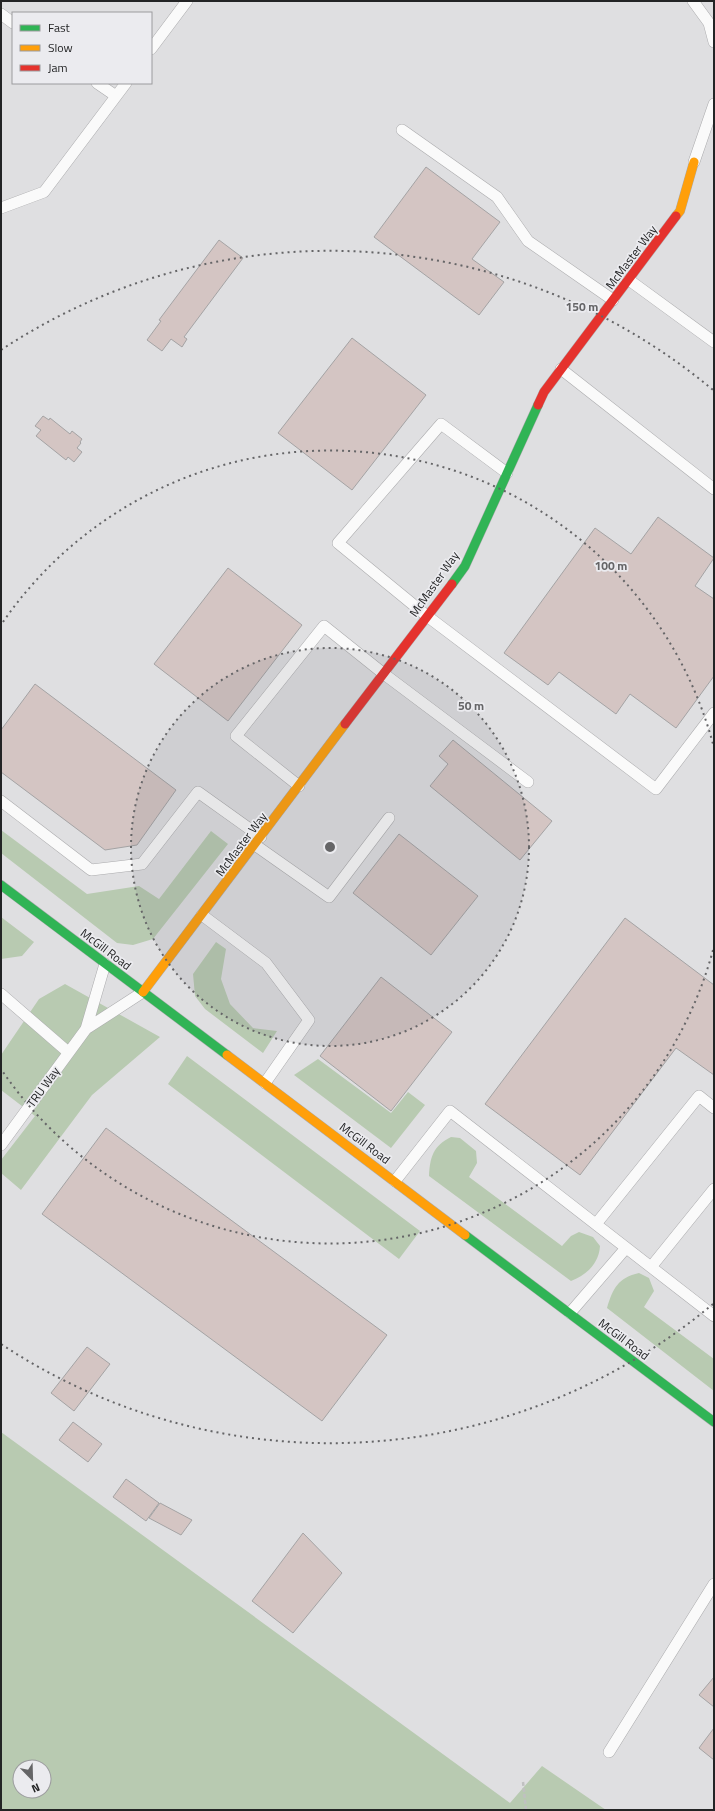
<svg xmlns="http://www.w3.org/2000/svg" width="715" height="1811" font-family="'Titillium Web',sans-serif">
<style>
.green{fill:#b8cab1;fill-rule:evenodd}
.building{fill:#d4c5c3;stroke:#a4a3a4}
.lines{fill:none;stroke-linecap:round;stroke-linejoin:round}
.lane-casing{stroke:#ababad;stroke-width:12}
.fast-casing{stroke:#ababad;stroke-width:10}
.slow-casing{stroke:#ababad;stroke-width:10}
.jam-casing{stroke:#ababad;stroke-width:10}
.path{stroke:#c0c0c1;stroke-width:2.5;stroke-dasharray:4 2;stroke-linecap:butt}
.lane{stroke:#fafafa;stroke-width:11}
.fast{stroke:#30b455;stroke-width:9}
.slow{stroke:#ff9f0a;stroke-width:9}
.jam{stroke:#e5322d;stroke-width:9}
.ring{fill:none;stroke:#656567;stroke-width:2;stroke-dasharray:2 4}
.labels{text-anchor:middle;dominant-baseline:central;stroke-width:3.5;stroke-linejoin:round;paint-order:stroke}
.street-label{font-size:12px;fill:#232425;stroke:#ebebef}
.centre{fill:#656567;stroke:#ebebef;stroke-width:2}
.ring-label{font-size:12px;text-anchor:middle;font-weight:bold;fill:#656567;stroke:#ebebef;stroke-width:3.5;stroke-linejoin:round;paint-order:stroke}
</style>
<rect width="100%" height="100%" fill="#dfdfe1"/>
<!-- green -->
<path class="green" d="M1,830L87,894L139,886L159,899L211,831L228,844L153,939L133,945L117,943L1,853Z
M1,917L34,942L22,956L1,959Z
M216,942L226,949L221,979L230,1004L253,1028L277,1031L263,1053L205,1009L195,996L193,974Z
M65,984L160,1037L92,1095L21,1190L1,1173V1160L35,1116L1,1090V1055L39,999Z
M187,1056L420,1231L399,1259L168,1084Z
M318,1059L391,1113L408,1092L425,1105L391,1148L294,1075Z
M451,1137L460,1138L476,1151L477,1163L469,1177L562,1246L571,1236L579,1232L593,1237L600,1246C599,1263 587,1275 571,1281L429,1176C430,1157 433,1146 451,1137Z
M639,1273L649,1278L654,1291L644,1307L714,1359V1391L607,1308C613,1288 618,1278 639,1273Z
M1,1432L510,1803L542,1766L606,1810H1ZM20,1767H44V1791H20Z"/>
<!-- building -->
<path class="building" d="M426,167L500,222L472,259L504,282L479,315L374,237Z
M219,240L243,258L184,337L187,339L182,347L171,339L162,351L147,340L161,321L159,320Z
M352,338L426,395L352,490L278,433Z
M43,416L49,420L50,418L70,434L72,431L82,439L80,442L81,443L77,448L82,452L74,462L68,457L66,460L36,436L41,430L35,426Z
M658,517L714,558L695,586L714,599V676L676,728L630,694L616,714L559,672L548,685L504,653L595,528L631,554Z
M228,568L302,625L228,721L154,664Z
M35,684L176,790L137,845L105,850L1,772V730Z
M453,740L552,821L520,860L430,786L448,764L439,756Z
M399,834L478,896L431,955L353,893Z
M625,918L714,985V1075L676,1048L580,1175L485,1104Z
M381,977L452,1032L391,1111L320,1056Z
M106,1128L387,1335L322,1421L42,1214Z
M87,1347L110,1364L74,1411L51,1393Z
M73,1422L102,1444L88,1462L59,1440Z
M126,1479L159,1503L146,1521L113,1497Z
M160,1503L192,1520L181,1535L149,1518Z
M303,1533L342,1573L293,1633L252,1601Z
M714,1677V1707L699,1695Z
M714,1728V1760L699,1748Z"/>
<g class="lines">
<defs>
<path id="lane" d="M693,1L709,23L714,42
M1,14L13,23
M151,49L187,1
M97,83L116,96
M402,130L497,197L528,241L613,300
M694,162L714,104
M1,208L44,192L126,83
M629,280L714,342
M561,369L714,489
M507,473L441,424L338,543L427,616L656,789L714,713
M299,786L236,736L324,626L384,674L528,782
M1,801L91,870L142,864L198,792L261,837
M255,845L329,897L389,818
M202,915L266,963L309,1020L265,1083
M1,994L68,1052
M86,1029L143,992
M1,1145L86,1029L105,964
M395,1181L450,1111L714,1316
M596,1224L699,1096L714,1108
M651,1267L714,1189
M570,1313L626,1248
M609,1752L714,1584"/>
<path id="fast" d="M452,584L465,566L538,405
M1,885L227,1055
M465,1235L714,1422"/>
<path id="slow" d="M676,216L680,211L694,162
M143,992L345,724
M227,1055L465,1235"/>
<path id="jam" d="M538,405L544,392L676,216
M345,724L452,584"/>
</defs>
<!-- lane casing -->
<use href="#lane" class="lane-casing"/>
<!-- fast casing -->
<use href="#fast" class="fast-casing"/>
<!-- slow casing -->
<use href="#slow" class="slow-casing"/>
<!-- jam casing -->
<use href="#jam" class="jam-casing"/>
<!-- path -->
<path class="path" d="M523,1782L526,1810"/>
<!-- lane -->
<use href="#lane" class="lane"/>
<!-- fast -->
<use href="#fast" class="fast"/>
<!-- slow -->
<use href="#slow" class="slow"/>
<!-- jam -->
<use href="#jam" class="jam"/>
</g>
<!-- distance rings -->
<circle cx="330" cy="847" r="199" fill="#656567" fill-opacity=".12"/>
<g class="ring">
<circle cx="330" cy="847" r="199"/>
<path d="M713 950A397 397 0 0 1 3 1072M3 622A397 397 0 0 1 713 744"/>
<path d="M713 1304A596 596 0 0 1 1 1344M1 350A596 596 0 0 1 713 390"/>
</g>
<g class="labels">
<!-- street labels -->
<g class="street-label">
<text transform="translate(631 257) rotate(-53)">McMaster Way</text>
<text transform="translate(434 584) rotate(-55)">McMaster Way</text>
<text transform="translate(241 844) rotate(-53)">McMaster Way</text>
<text transform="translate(106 949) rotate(37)">McGill Road</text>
<text transform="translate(43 1087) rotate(-54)">TRU Way</text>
<text transform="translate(365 1143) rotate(37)">McGill Road</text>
<text transform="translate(624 1339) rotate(37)">McGill Road</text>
</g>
</g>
<circle cx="330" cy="847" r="6" class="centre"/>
<g class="ring-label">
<text x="582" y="311">150 m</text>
<text x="611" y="570">100 m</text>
<text x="471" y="710">50 m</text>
</g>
<!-- border -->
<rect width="715" height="1811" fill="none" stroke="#232425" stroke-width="4"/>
<!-- legend -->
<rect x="12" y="12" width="140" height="72" fill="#ebebef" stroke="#9b9b9e"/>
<rect x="20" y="25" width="20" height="6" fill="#30b455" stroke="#9b9b9e"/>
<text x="48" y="32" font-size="12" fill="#232425">Fast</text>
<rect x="20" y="45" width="20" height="6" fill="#ff9f0a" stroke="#9b9b9e"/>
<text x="48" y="52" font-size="12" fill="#232425">Slow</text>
<rect x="20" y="65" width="20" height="6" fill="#e5322d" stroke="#9b9b9e"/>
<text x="48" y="72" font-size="12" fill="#232425">Jam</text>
<!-- north arrow -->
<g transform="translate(32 1779) rotate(157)"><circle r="19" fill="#ebebef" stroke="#9b9b9e"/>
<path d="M0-3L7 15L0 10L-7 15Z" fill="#656567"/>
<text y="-6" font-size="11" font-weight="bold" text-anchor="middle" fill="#232425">N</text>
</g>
</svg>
